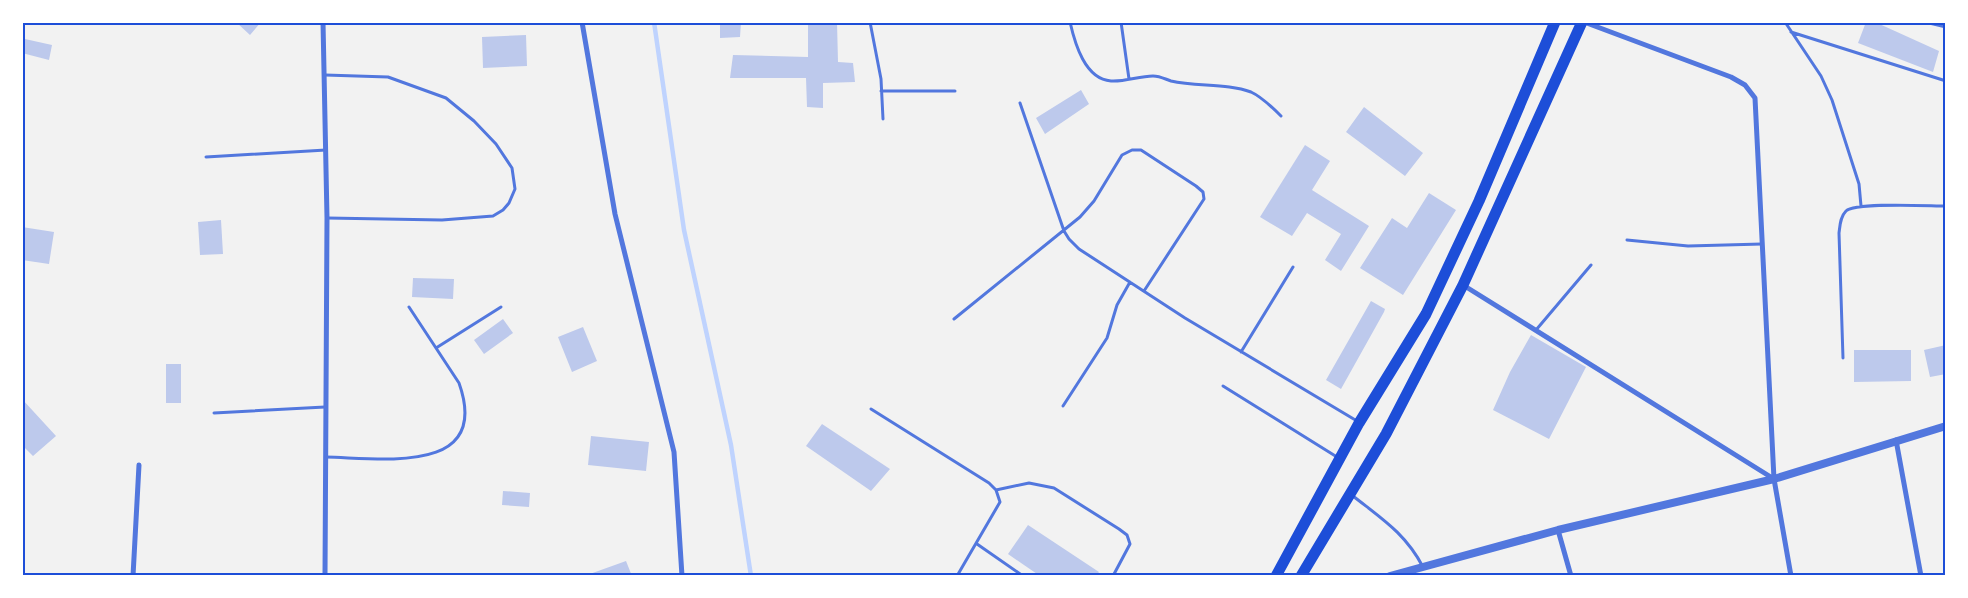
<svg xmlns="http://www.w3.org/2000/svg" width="1968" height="598" font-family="Raleway,sans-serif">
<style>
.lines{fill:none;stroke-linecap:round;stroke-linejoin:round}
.stream{stroke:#bfd3fe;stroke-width:4.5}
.building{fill:#bdc9ec}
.service{stroke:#5277de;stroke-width:3}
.minor{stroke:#5277de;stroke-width:5}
.tertiary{stroke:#5277de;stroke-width:8}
.trunk{stroke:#1d4ed8;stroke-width:11}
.neatline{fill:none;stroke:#1d4ed8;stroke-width:2}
</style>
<rect width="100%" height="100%" fill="#f2f2f2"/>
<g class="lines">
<!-- stream -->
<path class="stream" d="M654,22L684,230L731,445L751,576"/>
</g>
<!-- building -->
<path class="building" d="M236,22H261L250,35Z
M720,22H741L740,37L720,38Z
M808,22H837L838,62L853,63L855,82L823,83V108L807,107L806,78H730L733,55L808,57Z
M1866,22H1875L1939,51L1933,72L1858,43Z
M526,35L527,66L483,68L482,37Z
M25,39L52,45L49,60L22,53Z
M1081,90L1089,104L1045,134L1036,118Z
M1364,107L1423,153L1405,176L1346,132Z
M1305,145L1330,161L1312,190L1369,226L1341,271L1325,260L1341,234L1307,213L1292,236L1260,217Z
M1429,193L1456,210L1403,295L1360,268L1392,218L1407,228Z
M221,220L223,254L200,255L198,222Z
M22,227L54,232L49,264L22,260Z
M413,278L454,279L453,299L412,297Z
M1371,301L1385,309L1384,312L1341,389L1326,380Z
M503,319L513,333L484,354L474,340Z
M583,327L597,361L572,372L558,337Z
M1531,335L1586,367L1549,439L1493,410L1510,372Z
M1946,345V374L1930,377L1924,350Z
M1854,350H1911V381L1854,382Z
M166,364H181V403H166Z
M22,399L56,436L33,456L22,445Z
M822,424L890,469L871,491L806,446Z
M591,436L649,442L646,471L588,465Z
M503,491L530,493L529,507L502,505Z
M1028,525L1099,572L1096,576H1040L1008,554Z
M626,561L632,576H587V575Z"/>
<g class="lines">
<!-- service -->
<path class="service" d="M870,22L881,79L883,119
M1070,22C1075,44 1085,79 1111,81C1125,82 1139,76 1153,76C1160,76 1165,79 1171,81C1196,87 1227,83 1251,92C1262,97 1272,107 1281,116
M1121,22L1129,79
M1785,22L1821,76L1832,100L1859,184L1861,206
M1925,22L1946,27
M1791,32L1946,81
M325,75L388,77L446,98L474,121L496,144L512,168L515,189L509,203L503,210L493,216L442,220L327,218
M881,91H955
M1020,103L1064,231L1069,239L1079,249L1185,318L1357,421
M206,157L326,150
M1627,240L1688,246L1762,244
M954,319L1080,217L1094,201L1122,155L1132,150H1141L1196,186L1203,192L1204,199L1144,291
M1536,330L1591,265
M436,348L501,307
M1241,352L1293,267
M1843,358L1839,233C1840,226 1840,217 1846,211C1856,202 1928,206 1946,206
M1223,386L1337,457
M1063,406L1107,338L1117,305L1130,282
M871,409L989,483L996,490L1000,502L957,576
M214,413L325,407
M326,457C381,458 492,476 459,383L409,307
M996,490L1029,483L1054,488L1119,529L1127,535L1130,544L1113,576
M1353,496C1382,519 1405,533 1423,567
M977,544L1023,576"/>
<!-- minor -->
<path class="minor" d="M323,22L327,218L325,576
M582,22L615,214L674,452L682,576
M1584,22L1731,77L1745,85L1755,98L1774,479L1791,576
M1463,285L1774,479
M1896,440L1921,576
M1558,530L1571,576
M133,576L139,465"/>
<!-- tertiary -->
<path class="tertiary" d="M1390,576L1558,530L1774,479L1946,426"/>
<!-- trunk -->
<path class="trunk" d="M1276,576L1359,423L1426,314L1479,201L1555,22
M1301,576L1386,434L1463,285L1582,22"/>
</g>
<!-- border -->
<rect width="1968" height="598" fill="none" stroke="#ffffff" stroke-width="48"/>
<rect x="24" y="24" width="1920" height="550" class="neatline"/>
</svg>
